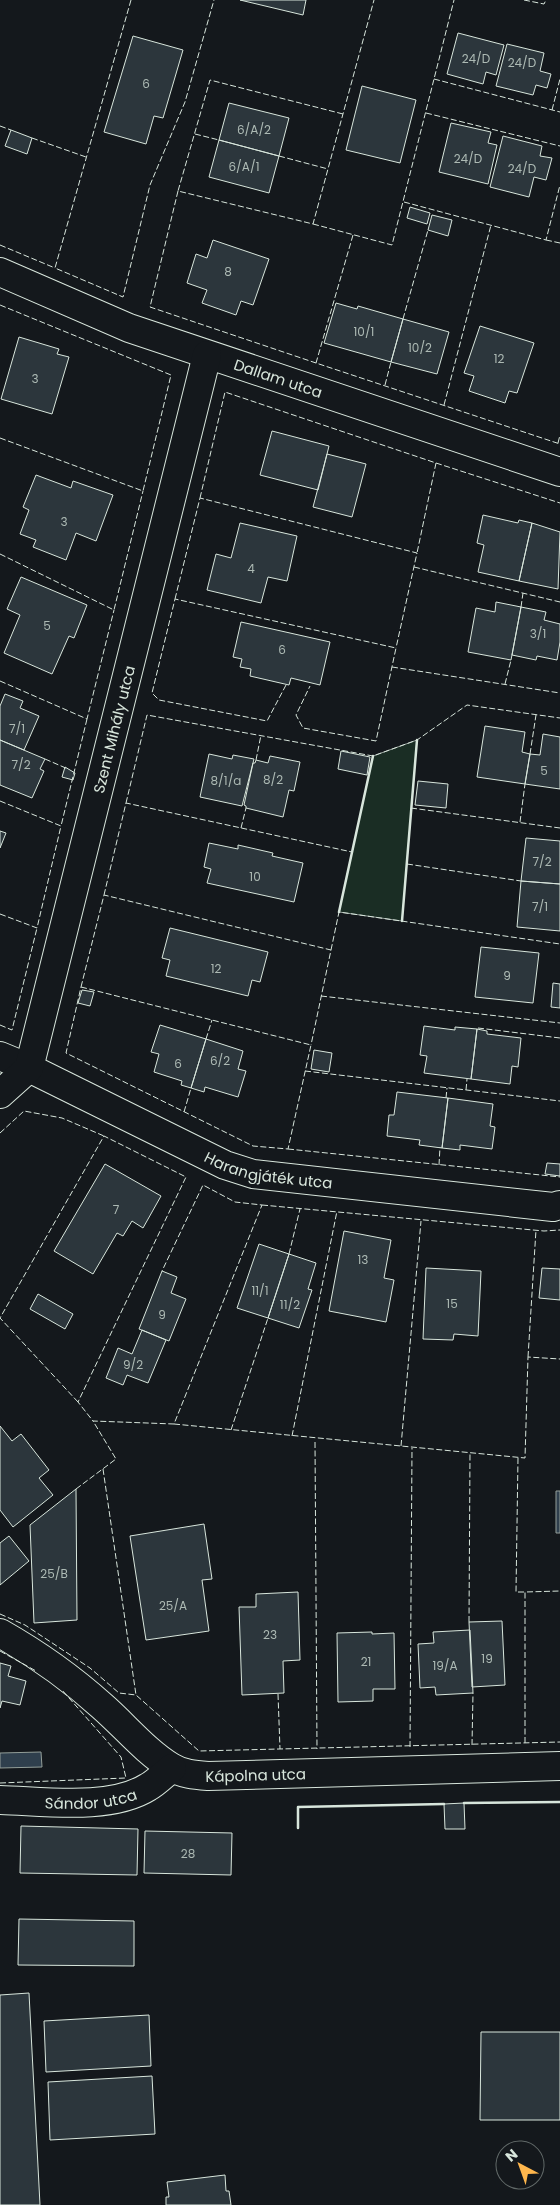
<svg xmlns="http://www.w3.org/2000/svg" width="560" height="2205" font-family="Poppins,sans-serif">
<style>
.green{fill:#1a2d24;stroke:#939e99}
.water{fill:#2f3f4d;stroke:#939e99}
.building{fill:#2c363c;stroke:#d8e6dc}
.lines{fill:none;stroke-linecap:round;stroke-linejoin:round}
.minor-casing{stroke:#d8e6dc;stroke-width:30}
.minor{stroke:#14181c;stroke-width:28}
.fence{stroke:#d8e6dc;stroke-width:1;stroke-dasharray:6 2.5;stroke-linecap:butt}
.wall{stroke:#d8e6dc;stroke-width:2.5}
.labels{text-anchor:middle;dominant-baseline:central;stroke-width:4;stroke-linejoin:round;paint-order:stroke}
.number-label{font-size:12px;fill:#adbab4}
.street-label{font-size:15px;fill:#d8e6dc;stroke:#14181c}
</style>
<rect width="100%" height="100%" fill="#14181c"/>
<!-- green -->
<path class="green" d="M417,740L402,921L339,912L373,756Z"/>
<!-- water -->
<path class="water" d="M556,1491H560V1533H556Z
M41,1752L42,1767L0,1768V1753Z"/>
<!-- building -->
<path class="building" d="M240,0H306L303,15Z
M458,33L504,45L496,75L486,72L483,84L447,74Z
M133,36L183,50L163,118L154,116L146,144L104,132Z
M507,44L544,53L540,71L551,74L547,88L536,85L533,95L496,86Z
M362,86L416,100L400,163L346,150Z
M229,103L289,118L279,156L219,140Z
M451,123L491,132L488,143L497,145L488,184L439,172Z
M11,130L32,138L27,154L5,146Z
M503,136L542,146L540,156L552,158L546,180L534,177L529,197L490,187Z
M219,140L279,156L269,193L209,177Z
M410,207L430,213L427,224L407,218Z
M432,215L452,220L448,236L428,230Z
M213,240L269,259L253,305L241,301L236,315L202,303L207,290L187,283L196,254L207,258Z
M336,303L357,309L358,306L403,319L391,362L324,343Z
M403,319L449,332L437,374L391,362Z
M480,326L534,343L517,393L509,391L505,403L469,391L474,376L464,373Z
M19,337L59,349L57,354L69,357L52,414L1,399Z
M272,431L329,446L318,490L260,475Z
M327,454L366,464L352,517L313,507Z
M36,475L71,488L73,481L113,495L96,541L76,533L66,560L33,547L36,540L20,534L29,510L23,507Z
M483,515L518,523L519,520L532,523L519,581L478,572L484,545L477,543Z
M240,523L297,536L287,581L268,577L261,603L207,590L216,554L231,558Z
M532,523L560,532L558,589L519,581Z
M21,577L87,605L74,638L69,636L52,674L4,653L20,615L7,609Z
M496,602L521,607L511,660L468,652L476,608L495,612Z
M521,607L546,612L544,620L560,624V642L557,660L537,656L536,660L512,655Z
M241,622L330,642L320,685L291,678L289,685L250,676L251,669L240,667L242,659L233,657Z
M5,694L23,701L20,708L39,716L24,750L0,740V706Z
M485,726L525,732L522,752L530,754L525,784L477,777Z
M543,734L560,737V789L525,784L530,754L540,755Z
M0,740L45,759L40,769L44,771L32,798L0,785Z
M341,751L370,757L367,775L338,769Z
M209,754L232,759L233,755L254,759L242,806L200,797Z
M270,756L300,762L294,791L289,790L283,817L246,808V806L244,805L253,763H255L256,760L268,763Z
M65,767L75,773L73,780L62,777Z
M418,781L448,784L446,808L415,805Z
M0,831L6,833L0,848Z
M526,838L560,841V884L521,881Z
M209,843L238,849V845L273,853L272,856L303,863L294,902L207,883L211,869L204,867Z
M521,881L560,884V931L517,927Z
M170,928L268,952L260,982L252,980L248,996L166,976L170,960L162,958Z
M481,947L539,953L533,1003L475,997Z
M553,983L560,984V1008L551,1007Z
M82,990L94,992L90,1006L78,1003Z
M160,1025L206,1039L191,1088L181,1085L182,1081L154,1072L159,1054L151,1052Z
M424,1026L455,1030V1027L477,1029L471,1079L424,1073L427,1056L420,1055Z
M477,1029L487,1031V1034L521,1038L518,1067L512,1066L510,1084L471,1079Z
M206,1039L243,1051L238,1069L246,1071L238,1097L205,1087L204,1092L191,1088Z
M314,1050L332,1053L329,1072L311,1069Z
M397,1092L448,1098L442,1148L419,1145L420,1140L387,1136L389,1115H394Z
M448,1098L493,1104L490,1126L495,1127L492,1149L460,1145V1150L442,1148Z
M547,1163L560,1164V1176L545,1174Z
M105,1164L161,1196L143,1228L132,1221L123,1236L117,1233L93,1274L54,1251Z
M344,1231L391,1240L384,1278L394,1280L386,1322L329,1311Z
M259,1244L289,1254L268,1318L237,1308Z
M289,1254L316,1263L308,1289L312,1290L299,1328L268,1318Z
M426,1268L481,1271L478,1336L454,1334L453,1340L423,1339Z
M542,1268L560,1269V1300L539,1298Z
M162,1271L177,1277L171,1293L186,1299L169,1341L139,1329Z
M38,1294L73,1314L65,1329L30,1309Z
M142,1330L166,1340L148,1383L127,1375L123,1385L106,1378L118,1348L132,1354Z
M0,1426L12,1441L21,1434L49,1470L39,1478L53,1495L13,1527L0,1510Z
M76,1489L77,1620L34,1623L30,1525Z
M204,1524L212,1579L202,1580L209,1631L146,1640L130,1536Z
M9,1536L29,1561L0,1585V1543Z
M298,1592L300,1660L283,1661L284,1693L242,1695L239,1607H256V1594Z
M502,1621L505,1685L472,1687L469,1622Z
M470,1630L473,1693L436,1695L435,1687L420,1688L418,1644L434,1643L433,1632Z
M372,1632V1634L394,1633L395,1689H373V1701L338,1702L337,1633Z
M0,1663L11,1666L8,1676L26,1681L20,1705L2,1701L0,1708Z
M464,1803L465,1829H445L444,1804Z
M21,1826L138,1829L137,1875L20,1873Z
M145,1831L232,1833L231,1875L144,1873Z
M19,1919L134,1921V1966L18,1965Z
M29,1993L40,2205H0V1995Z
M149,2015L151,2066L46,2072L44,2021Z
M481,2032H560V2120H480Z
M152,2076L155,2134L50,2140L48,2082Z
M225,2175L226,2191H229L231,2205H166V2197H169L167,2182Z"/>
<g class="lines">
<defs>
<g id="minor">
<path id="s1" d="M0,272L129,328L560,472"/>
<path id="s2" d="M0,1056L29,1068L225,1165L253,1174L553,1207L560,1205"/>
<path id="s3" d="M0,1094L29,1068L207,355"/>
<path id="s4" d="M0,1633C37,1654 71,1678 102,1706C125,1726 145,1751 171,1767C182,1774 195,1775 208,1776L560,1766"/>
<path id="s5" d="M0,1800C43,1801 110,1811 148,1787C157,1782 164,1774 172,1768"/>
</g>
</defs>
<!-- minor casing -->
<use href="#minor" class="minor-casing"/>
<!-- minor -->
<use href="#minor" class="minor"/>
<!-- fence -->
<path class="fence" d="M131,0L55,268L123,297L150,185L185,102L214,0
M524,0L544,4L546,0
M434,79L560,112
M552,110L560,79
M426,113L560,146
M343,114L210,80L178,191L313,224L374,0
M0,126L11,130
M195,134L219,140
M32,138L86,157
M279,156L328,169
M178,191L150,307L316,363
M404,202L546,240L560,185
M313,224L392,245L454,0
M353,235L316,363L560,444
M546,240L560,243
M0,245L55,268
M403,319L428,230
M385,385L391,362
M444,405L491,225
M0,438L143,491L171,375L0,305
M558,443L560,435
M436,463L560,503
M200,498L225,392L436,463L417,553
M0,554L114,610L143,491
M414,567L560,602
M175,599L200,498L417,553L396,648
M521,607L523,593
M392,667L560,693
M0,681L87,719L114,610
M505,684L511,660
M286,685L267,721L159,700L152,693L175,599L396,648L376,741L303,728L296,715L310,686
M530,754L536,715
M45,759L68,769
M256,760L261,735
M0,801L61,826L87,719
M126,803L147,715L373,756L417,740L467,705L560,718
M411,808L560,828
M520,822L525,784
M241,828L246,808
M407,864L521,881
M104,895L126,803L352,852
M0,914L37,928L61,826
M331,950L339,912L560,944
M81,987L311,1045L288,1149L253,1146L66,1053Z
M81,987L104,895L331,950L311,1045
M321,996L560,1023
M0,1025L12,1030L37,928
M478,1028L560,1038
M206,1039L212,1020
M305,1071L560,1101
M466,1090L467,1079
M446,1098L447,1088
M184,1112L191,1088
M0,1133L24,1111L62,1118L104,1136
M288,1149L560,1177
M439,1165L440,1147
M262,1205L544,1231L560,1230
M289,1254L300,1209
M528,1357L536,1230
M78,1402L0,1318L104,1136L186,1177L78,1402L93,1421L174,1424L262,1205L235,1202L203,1185L162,1271
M174,1424L525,1458L528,1357L560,1359
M231,1430L268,1318
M292,1436L337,1211
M315,1442L317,1749
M401,1446L421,1221
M518,1458L516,1592H525
M103,1469L136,1695
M76,1489L116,1459L93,1421
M0,1614L25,1625L90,1668L119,1693L136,1695L199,1751L560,1742
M469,1622L470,1453
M0,1651L36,1671
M278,1694L280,1749
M525,1743V1592L560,1591
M472,1745L473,1693
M410,1747L412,1448
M0,1783L126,1778L121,1757L62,1690"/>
<!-- wall -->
<path class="wall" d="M339,912L373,756
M402,921L417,740
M464,1803L560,1802
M298,1828V1807L444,1804"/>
</g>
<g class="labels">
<!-- number labels -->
<g class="number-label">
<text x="476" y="58">24/D</text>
<text x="522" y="62">24/D</text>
<text x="146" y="83">6</text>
<text x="254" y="129">6/A/2</text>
<text x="468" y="158">24/D</text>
<text x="244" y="166">6/A/1</text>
<text x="522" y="168">24/D</text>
<text x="228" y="271">8</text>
<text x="364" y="331">10/1</text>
<text x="420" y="347">10/2</text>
<text x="499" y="358">12</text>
<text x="35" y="378">3</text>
<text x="64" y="521">3</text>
<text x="251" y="568">4</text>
<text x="47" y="625">5</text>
<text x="538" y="633">3/1</text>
<text x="282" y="649">6</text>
<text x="17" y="728">7/1</text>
<text x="21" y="764">7/2</text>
<text x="544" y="770">5</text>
<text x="273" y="779">8/2</text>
<text x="226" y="780">8/1/a</text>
<text x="542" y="861">7/2</text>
<text x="255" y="876">10</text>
<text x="540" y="906">7/1</text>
<text x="216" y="968">12</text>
<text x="507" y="975">9</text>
<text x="220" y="1060">6/2</text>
<text x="178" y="1063">6</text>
<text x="116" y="1209">7</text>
<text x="363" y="1259">13</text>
<text x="260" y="1290">11/1</text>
<text x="452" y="1303">15</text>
<text x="290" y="1304">11/2</text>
<text x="162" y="1314">9</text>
<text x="133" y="1364">9/2</text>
<text x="54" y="1573">25/B</text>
<text x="173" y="1605">25/A</text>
<text x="270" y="1634">23</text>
<text x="487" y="1658">19</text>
<text x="366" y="1661">21</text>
<text x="445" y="1665">19/A</text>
<text x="188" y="1853">28</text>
</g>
<!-- street labels -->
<g class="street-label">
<text stroke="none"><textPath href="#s1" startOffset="298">Dallam utca</textPath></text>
<text stroke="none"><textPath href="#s3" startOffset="388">Szent Mihály utca</textPath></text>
<text stroke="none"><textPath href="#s2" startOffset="294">Harangjáték utca</textPath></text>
<text stroke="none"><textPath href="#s4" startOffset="304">Kápolna utca</textPath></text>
<text stroke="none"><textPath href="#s5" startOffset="91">Sándor utca</textPath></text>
</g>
</g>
<!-- north arrow -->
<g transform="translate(520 2165) rotate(319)"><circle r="24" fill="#14181c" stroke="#626a69"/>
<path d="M0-4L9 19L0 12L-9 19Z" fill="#ffb74d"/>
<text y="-8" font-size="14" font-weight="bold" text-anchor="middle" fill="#d8e6dc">N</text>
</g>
</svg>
